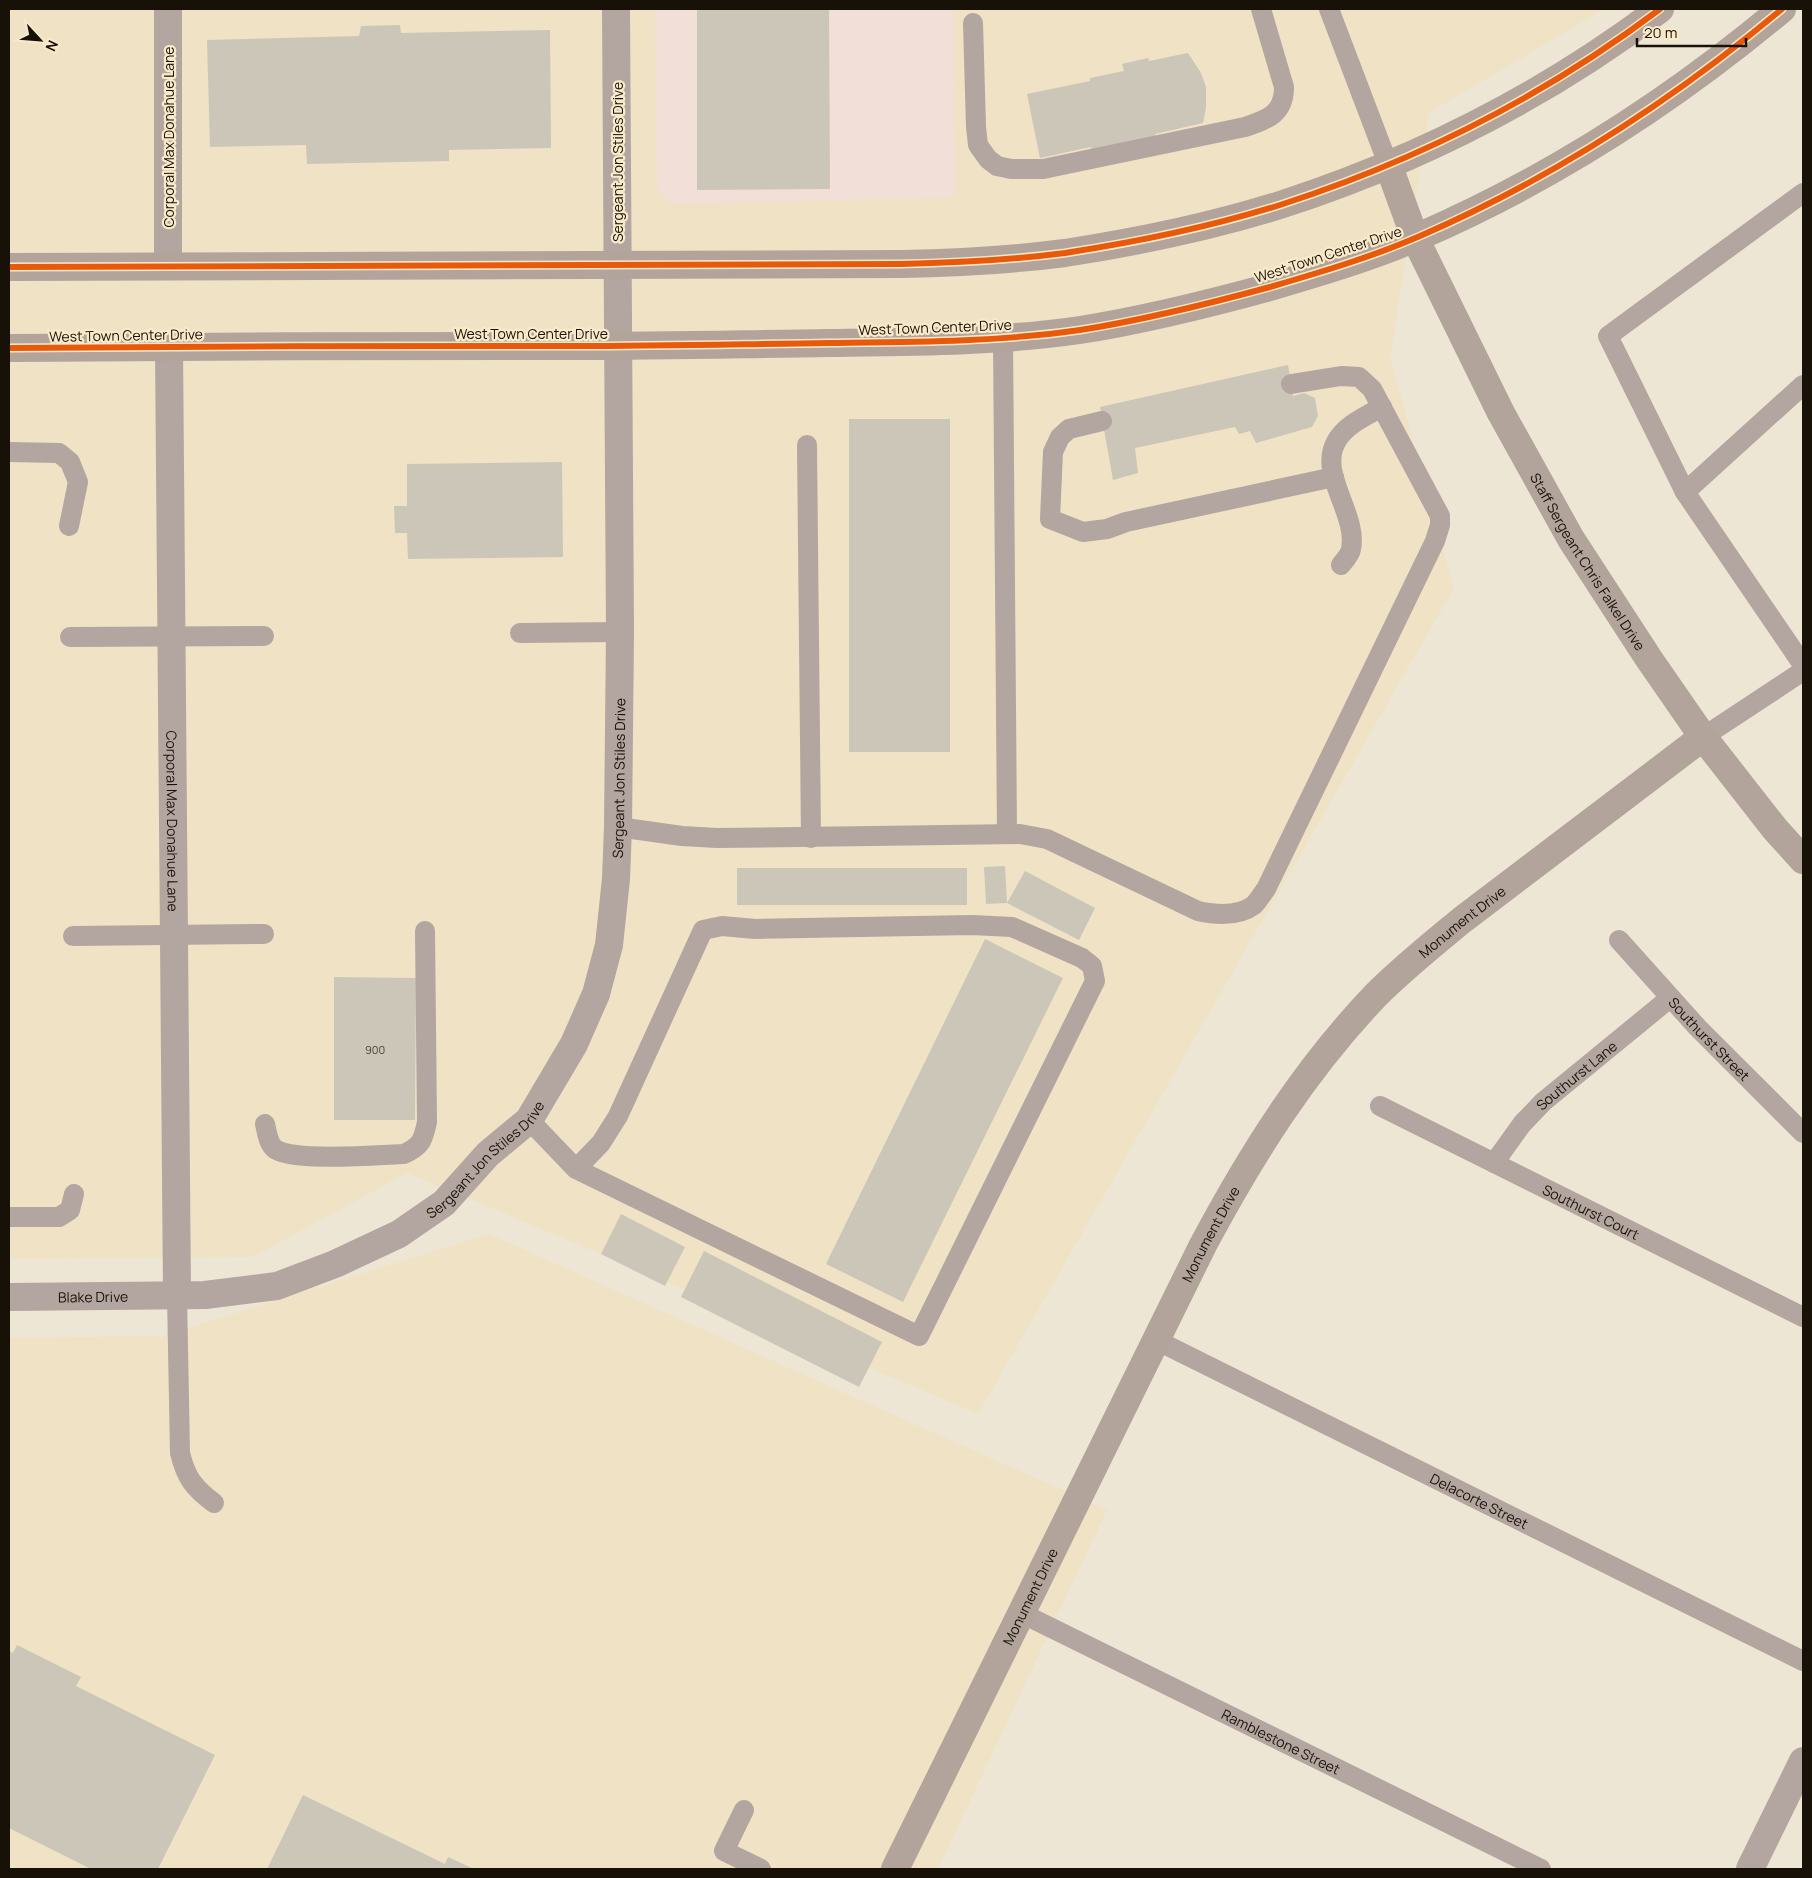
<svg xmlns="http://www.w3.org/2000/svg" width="1812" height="1878" font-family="Manrope,sans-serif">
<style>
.built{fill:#efe2c5}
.education{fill:#f2dfd8}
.building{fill:#ccc6b8}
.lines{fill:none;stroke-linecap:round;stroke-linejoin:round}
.lane{stroke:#b3a59f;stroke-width:20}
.street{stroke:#b3a59f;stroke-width:28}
.secondary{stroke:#b2a49b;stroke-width:28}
.cycleway-casing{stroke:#f9eaca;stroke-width:9}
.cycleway{stroke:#e8590c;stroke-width:6}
.labels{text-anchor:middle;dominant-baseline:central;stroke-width:4.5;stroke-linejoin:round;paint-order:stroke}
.number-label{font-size:11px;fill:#443e33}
.street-label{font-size:14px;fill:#171107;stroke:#f9eaca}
</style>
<rect width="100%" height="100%" fill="#eee6d4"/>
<!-- built -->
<path class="built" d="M9,9H1604L1429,113L1390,358L1454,588L978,1414L601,1254L407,1173L252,1257L9,1259Z
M489,1234L1107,1510L938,1869H9V1338L162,1336Z"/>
<!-- education -->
<path class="education" d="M655,9H953L955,197L673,204L657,189Z"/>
<!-- building -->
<path class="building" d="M697,9H829L830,189L697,190Z
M400,25L401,33L550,30L551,148L449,150V161L307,164L306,145L210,147L207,40L359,36L361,26Z
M1188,53L1201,73L1206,87V108L1203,123L1155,134L1156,138L1092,152L1091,147L1040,158L1027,94L1090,81V78L1124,71L1122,64L1148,58L1149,61Z
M1288,365L1293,396L1304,393L1315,398L1318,416L1312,427L1256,443L1250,431L1239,434L1235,427L1135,448L1138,473L1113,480L1100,407Z
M849,419H950V752H849Z
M562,462L563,557L408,559L407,533H395L394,506H407V464Z
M1005,866L1007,903L1025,871L1095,908L1079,940L1007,903L986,904L984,867Z
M737,868H967V905H737Z
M985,939L1063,978L903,1302L826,1264Z
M334,977L416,978L415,1120H334Z
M621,1214L685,1247L665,1286L601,1254Z
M704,1251L882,1342L859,1387L681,1297Z
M17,1645L81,1677L76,1686L215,1755L158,1869H91L9,1828V1651L13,1653Z
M303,1795L445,1864L448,1857L474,1869H267Z"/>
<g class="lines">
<!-- lane -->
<g class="lane">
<path d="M1329,9L1388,164"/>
<path d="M973,23L976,127L978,145L988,159L997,166L1011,169H1043L1245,127C1268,119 1284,114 1284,87L1261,9"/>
<path d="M1003,338L1007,834"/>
<path d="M1803,385L1685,492L1803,665"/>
<path d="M1102,421L1069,429L1060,437L1053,452L1050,519L1083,532L1107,529L1126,522L1334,477"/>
<path d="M807,445L811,838"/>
<path d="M9,452L59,453L70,462L78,482L69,526"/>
<path d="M1685,492L1608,336L1803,193"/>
<path d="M1341,565C1344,561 1350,555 1351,549C1358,514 1318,474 1336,442C1345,425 1366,416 1382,407"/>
<path d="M520,633L620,632"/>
<path d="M70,637L264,636"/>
<path d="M1703,737L1803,671"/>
<path d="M618,827L682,836L717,838L1020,834L1047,839L1198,911C1216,915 1238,917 1254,905C1258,901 1262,894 1266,889L1435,541L1440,525V516L1372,389L1359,377L1341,376L1291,384"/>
<path d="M73,936L264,934"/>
<path id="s1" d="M1619,940L1698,1028L1803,1133"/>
<path id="s2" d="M1380,1106L1803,1317"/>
<path d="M529,1120L576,1169L919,1336L1095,981L1092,966L1082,958L1012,927L972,925L755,929L722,926L703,930L618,1116L601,1143L576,1169"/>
<path d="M265,1124C267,1132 268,1144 275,1149C293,1162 378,1155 404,1154C421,1146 423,1141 427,1122L425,931"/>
<path id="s3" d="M1494,1163L1522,1124L1543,1102L1670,998"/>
<path d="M9,1217H59L70,1210L74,1194"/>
<path d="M177,1295L180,1453C186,1478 194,1488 214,1503"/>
<path id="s4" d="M1156,1340L1803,1661"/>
<path id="s5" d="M1021,1613L1541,1869"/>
<path d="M744,1810L724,1851L761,1869"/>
</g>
<!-- street -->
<g class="street">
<path d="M168,266V9"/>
<path id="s6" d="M169,347L177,1295"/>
<path id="s7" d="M9,1297L205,1295L277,1286L335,1264L399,1234L444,1203L488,1154L529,1120L574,1044L596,994L609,945L616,879L618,827L620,632L616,9"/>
<path d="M1750,1869L1803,1761"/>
</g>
<!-- secondary -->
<g class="secondary">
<path id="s8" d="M1388,164L1415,238L1501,413L1571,539L1649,659L1703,737L1775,829L1803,860"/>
<path d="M9,267L901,264C956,263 1011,260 1065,253C1137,242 1210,227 1280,205C1416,161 1546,95 1660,9"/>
<path d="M9,348C198,347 388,345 577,346C661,346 745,344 829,343C912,342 997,342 1080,330C1144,320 1208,304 1270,287C1321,272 1372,257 1420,236C1551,179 1672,101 1782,9"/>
<path id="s9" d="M895,1869L1203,1245C1251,1155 1305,1069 1376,995C1403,968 1433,944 1462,920L1703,737"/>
</g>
<defs>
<path id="cycleway" d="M9,267L901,264C956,263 1011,260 1065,253C1137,242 1210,227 1280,205C1416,161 1546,95 1660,9
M9,348C198,347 388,345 577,346C661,346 745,344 829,343C912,342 997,342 1080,330C1144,320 1208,304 1270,287C1321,272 1372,257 1420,236C1551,179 1672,101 1782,9"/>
</defs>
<!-- cycleway casing -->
<use href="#cycleway" class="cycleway-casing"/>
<!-- cycleway -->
<use href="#cycleway" class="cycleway"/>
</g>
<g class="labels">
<!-- number labels -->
<g class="number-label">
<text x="375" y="1049">900</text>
</g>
<!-- street labels -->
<g class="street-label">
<text transform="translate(168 137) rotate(-90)">Corporal Max Donahue Lane</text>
<text transform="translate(617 162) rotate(-90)">Sergeant Jon Stiles Drive</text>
<text transform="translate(1328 254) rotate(-18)">West Town Center Drive</text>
<text transform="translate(935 327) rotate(-2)">West Town Center Drive</text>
<text x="531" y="333">West Town Center Drive</text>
<text transform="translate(126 335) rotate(-1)">West Town Center Drive</text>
<text stroke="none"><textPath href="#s8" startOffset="446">Staff Sergeant Chris Falkel Drive</textPath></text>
<text stroke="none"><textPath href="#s7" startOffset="936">Sergeant Jon Stiles Drive</textPath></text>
<text stroke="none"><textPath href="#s6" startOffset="474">Corporal Max Donahue Lane</textPath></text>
<text stroke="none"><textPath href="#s9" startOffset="1114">Monument Drive</textPath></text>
<text stroke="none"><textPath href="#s1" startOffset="134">Southurst Street</textPath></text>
<text stroke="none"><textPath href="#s3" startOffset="121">Southurst Lane</textPath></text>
<text stroke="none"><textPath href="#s7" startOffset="516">Sergeant Jon Stiles Drive</textPath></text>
<text stroke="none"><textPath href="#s2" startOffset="236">Southurst Court</textPath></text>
<text stroke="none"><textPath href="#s9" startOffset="709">Monument Drive</textPath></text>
<text stroke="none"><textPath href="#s7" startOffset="84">Blake Drive</textPath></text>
<text stroke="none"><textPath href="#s4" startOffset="361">Delacorte Street</textPath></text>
<text stroke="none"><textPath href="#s9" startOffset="304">Monument Drive</textPath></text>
<text stroke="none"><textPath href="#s5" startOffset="290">Ramblestone Street</textPath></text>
</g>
</g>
<!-- border -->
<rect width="1812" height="1878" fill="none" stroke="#171107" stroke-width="20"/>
<!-- north arrow -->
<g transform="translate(40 40) rotate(116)" stroke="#f9eaca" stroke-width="4" paint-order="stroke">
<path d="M0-4L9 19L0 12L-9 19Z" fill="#171107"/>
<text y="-8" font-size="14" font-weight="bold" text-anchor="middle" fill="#171107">N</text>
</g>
<!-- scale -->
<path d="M1637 38v8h109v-8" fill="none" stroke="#171107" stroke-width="2.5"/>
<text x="1644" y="38" font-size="15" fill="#171107" stroke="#f9eaca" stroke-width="4" paint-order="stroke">20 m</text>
</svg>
